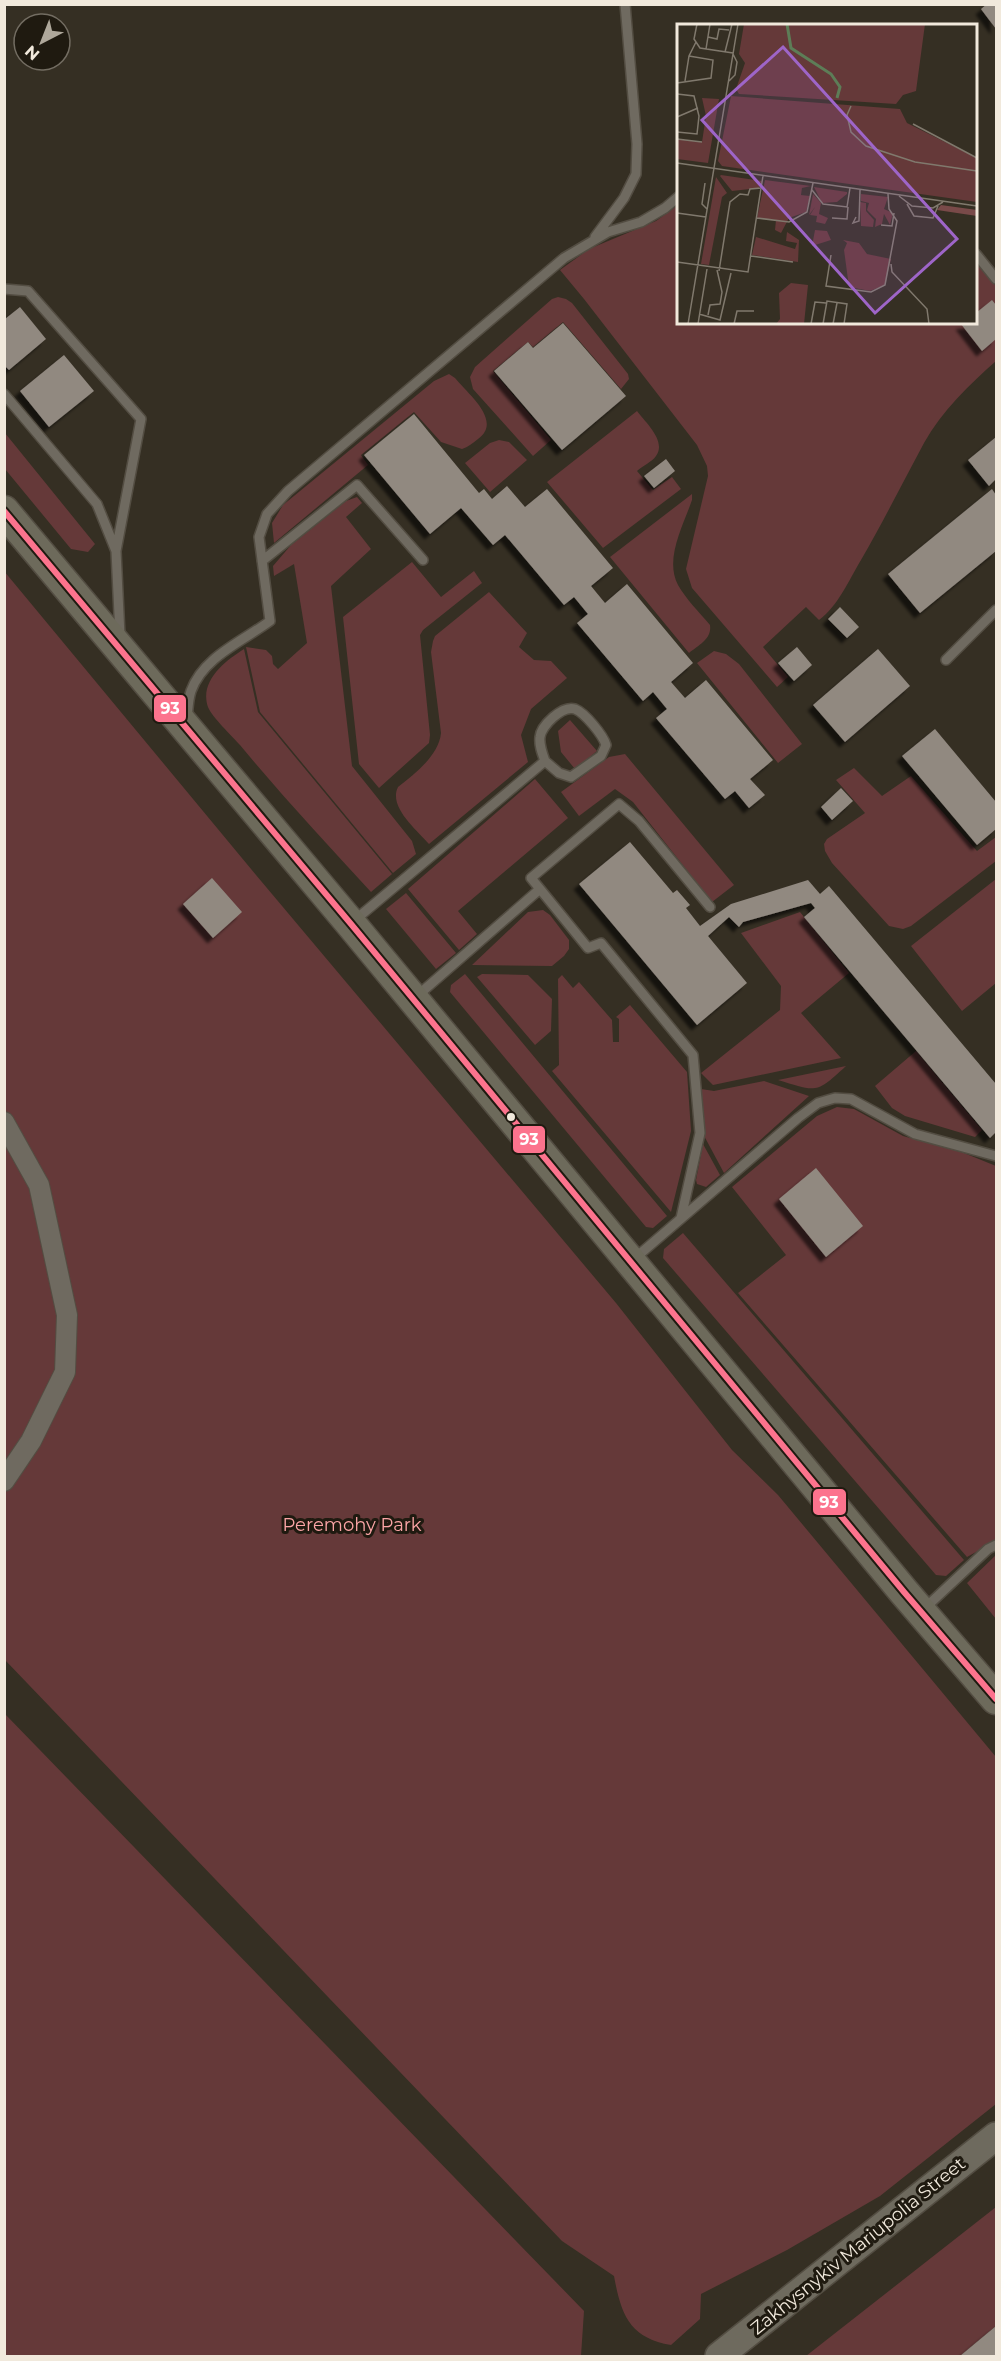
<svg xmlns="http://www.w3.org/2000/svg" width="1001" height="2361" font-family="Montserrat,sans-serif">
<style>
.green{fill:#653939}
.building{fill:#918980;filter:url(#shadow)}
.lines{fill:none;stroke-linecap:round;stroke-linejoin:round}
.lane-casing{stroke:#534d42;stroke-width:12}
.street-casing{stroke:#534d42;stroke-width:22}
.secondary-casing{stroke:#534d42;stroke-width:30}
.primary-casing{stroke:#534d42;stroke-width:33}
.lane{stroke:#6f6a60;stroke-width:9}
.street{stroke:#6f6a60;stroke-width:20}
.secondary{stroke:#6e6a5e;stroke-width:27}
.primary{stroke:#6d6a5b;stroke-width:30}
.bus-1-casing{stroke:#1f1a10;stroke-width:10}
.bus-1{stroke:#fc738d;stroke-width:6}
.bus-dot{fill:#f1e9dc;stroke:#1f1a10;stroke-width:2}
.labels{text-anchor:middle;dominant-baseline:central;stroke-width:6;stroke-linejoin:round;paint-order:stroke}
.park-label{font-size:18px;fill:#fca5a6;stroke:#1f1a10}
.street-label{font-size:18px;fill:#f1e9dc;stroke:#1f1a10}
.inset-river{fill:none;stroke:#5d7d57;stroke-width:3}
.inset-road{fill:none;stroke:#80796d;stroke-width:1.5}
.view{fill:#9e65c8;fill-opacity:0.15;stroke:#9e65c8;stroke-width:3}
.inset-edge{fill:none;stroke:#f1e9dc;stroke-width:3}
.line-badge{stroke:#1f1a10;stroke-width:2}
.badge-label{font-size:16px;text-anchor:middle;font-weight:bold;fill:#fff}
</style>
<defs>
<filter id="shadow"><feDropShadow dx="-5.5" dy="5.5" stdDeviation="1.5" flood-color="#0009"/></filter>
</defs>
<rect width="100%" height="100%" fill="#352f23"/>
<!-- green -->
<path class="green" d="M678,205V322H976V261L996,286V361C969,385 942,411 924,443C903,482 883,522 861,560C849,580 838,606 819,620L806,607L763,647L788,677L777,687L692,588L686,569L708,476L707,466L697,445L584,299L560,270L589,249L656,221Z
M558,297L566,299L572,303L628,374L629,379L621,389L563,322L533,347L528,342L493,371L551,440L533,456L473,389L470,377L475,367L552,299Z
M449,374L455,378C468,394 503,421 478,439C473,443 468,447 462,449L441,442L414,412L361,455L368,465L274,543L272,523L283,505L434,381Z
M637,411C645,422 667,441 656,456C652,462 642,466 637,471L653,490L672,477L681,489L603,548L547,482Z
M5,433L95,544L88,552L71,549L5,469Z
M499,440L509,442L527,460L490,492L465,463L490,443Z
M692,494V500C684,524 664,559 678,585C686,599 699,612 710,625C712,639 699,645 689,653L610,557Z
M357,497L362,503L346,517L371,549L331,586L352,766L412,841L416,854L393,873L260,712L246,647L266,650L272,656L273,664L278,669L307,643L294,564L274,576L273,566L291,545L346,501Z
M412,562L441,597L474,571L482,583L423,630L420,635L430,735L429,743L379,788L359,764L343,617Z
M4,571L256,875L616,1303L732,1450L778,1495L996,1757V2104L880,2196L787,2250L701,2294L700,2319L671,2345C629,2338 621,2314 614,2276L562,2241L5,1660Z
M489,592L527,633L519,647L534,660L551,661L567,678L531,709L521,735L528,762L429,844C417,830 388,807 398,787C415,774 439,755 441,733L431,652L433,641L435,636Z
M244,649L258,712L392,874L371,892C327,844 282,796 240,745C232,736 212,717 208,707C199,681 225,661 244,649Z
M714,651L726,654L739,664L802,744L778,763L697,663Z
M570,720L597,751L575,769L561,752L558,731Z
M625,754L734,885L712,902L633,802L615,789L579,816L561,792L609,757Z
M854,768L882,796L911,776L977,851L996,837V861L911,926L903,929L889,926L832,863L825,851L824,844L827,839L865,813L836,780Z
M535,779L568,818L458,911L477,934L459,950L408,889Z
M996,879V983L962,1011L911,946Z
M406,893L456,953L436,969L386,909Z
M543,910L550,915L569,940V949L564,956L552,966L472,965L528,912Z
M800,912L849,973L801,1013L841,1058L713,1085L701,1073L780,1010L781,986L741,933Z
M465,974L667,1216L653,1228L646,1227L450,992L451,985Z
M482,974L528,975L552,999L551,1031L535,1045L477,977Z
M562,975L573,988L579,982L612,1020L613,1042H619V1019L616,1017L630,1005L687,1072L691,1131L671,1212L552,1071L559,1065L558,979Z
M916,1051L982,1130L975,1137L905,1116L892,1108L875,1086Z
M846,1066C816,1094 817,1092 778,1080Z
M764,1081L809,1096L724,1173L702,1132L701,1089L714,1091Z
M837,1107L854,1109L903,1136L964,1153L996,1166V1541L967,1557L738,1293L786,1255L732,1187L817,1116Z
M703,1144L720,1175L706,1187L697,1184L696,1180Z
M683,1233L964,1560L946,1576L936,1575L663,1258L664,1249Z
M996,1555V1619L967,1583Z
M5,1714L584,2311L581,2356H5Z
M996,2207V2326L960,2356H806Z"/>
<!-- building -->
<path class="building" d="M987,4H996V29L981,9Z
M992,300L996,305V339L982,351L961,324L976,322V313Z
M20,307L46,339L9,370L4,365V325L5,319Z
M563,323L626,396L562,450L494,371L528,342L533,348Z
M64,355L94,391L49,427L20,391Z
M414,414L479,493L484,489L492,499L507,486L525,507L547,489L613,568L591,586L605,603L627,584L693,663L671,682L685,698L706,680L773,760L750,779L765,795L749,808L735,791L725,799L656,718L667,709L653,692L643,701L577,623L588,614L574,597L564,605L505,535L493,545L461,508L430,534L364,455Z
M996,437V479L989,486L968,460Z
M666,459L675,471L654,488L644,476Z
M992,489L996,495V551L920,613L888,574Z
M840,607L859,627L847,638L828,619Z
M797,647L812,665L794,681L778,663Z
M878,649L910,686L845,742L813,705Z
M935,729L996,802V829L977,845L902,756Z
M841,788L853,801L832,820L821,807Z
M630,842L673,893L677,890L690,905L686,908L700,926L731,904L808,880L820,894L829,886L996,1084V1132L990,1138L804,917L815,908L811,903L743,922L739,927L729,917L708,936L747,983L697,1025L579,884Z
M212,878L242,912L213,938L183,904Z
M816,1168L863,1226L826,1257L779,1199Z
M996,2326V2356H960Z"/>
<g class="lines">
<defs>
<path id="lane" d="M595,237L624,198L636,174L637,144L625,4
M976,254L996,279
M4,289L28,291L141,419L116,551
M4,394L97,504L116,551L120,636
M262,561L357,485L423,560
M946,660L996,610
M187,719C188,710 188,700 191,691C203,657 243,641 270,621L259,537L267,514L288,491L564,258L608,232L641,222L665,208L678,197
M540,889L531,878L619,804L639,821L710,907
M355,920L545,761C542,753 539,745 540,737C541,726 562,705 575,709C585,713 603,735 606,745L601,756L571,777L559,773L545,761
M417,996L540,889L588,948L601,943L693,1055L700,1133L681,1218
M634,1259L798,1118L818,1103L828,1100L835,1098L851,1099L915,1134L996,1156
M925,1608L988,1549L996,1545"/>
<path id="street" d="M4,1122L39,1185L67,1315L65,1372L31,1441L4,1481"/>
<path id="secondary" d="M719,2356L996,2136"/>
<path id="primary" d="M4,511L351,924L904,1592L996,1699"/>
</defs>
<!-- lane casing -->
<use href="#lane" class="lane-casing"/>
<!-- street casing -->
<use href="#street" class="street-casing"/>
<!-- secondary casing -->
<use href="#secondary" class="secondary-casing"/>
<!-- primary casing -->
<use href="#primary" class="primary-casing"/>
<!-- lane -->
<use href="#lane" class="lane"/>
<!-- street -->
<use href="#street" class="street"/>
<!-- secondary -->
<use href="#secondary" class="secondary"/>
<!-- primary -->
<use href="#primary" class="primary"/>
<defs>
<path id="bus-1" d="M4,511L351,924L904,1592L996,1699"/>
</defs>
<!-- bus-1 casing -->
<use href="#bus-1" class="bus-1-casing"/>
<!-- bus-1 -->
<use href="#bus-1" class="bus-1"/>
</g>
<!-- markers -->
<circle class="bus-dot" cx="511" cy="1117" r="5"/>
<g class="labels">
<!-- park labels -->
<g class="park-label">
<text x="352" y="1525">Peremohy Park</text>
</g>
<!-- street labels -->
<g class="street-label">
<text transform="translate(858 2246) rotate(-39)">Zakhysnykiv Mariupolia Street</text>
</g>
</g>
<!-- overview -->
<g transform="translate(677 24)">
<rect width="300" height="300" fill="#352f23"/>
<path d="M67,0H248L239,67L226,71L219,80L62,70L59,65L68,39L62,30ZM54,72L223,85L230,99L300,134V178L45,142L41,137ZM25,74L42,75L31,139L0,135V115L25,118L29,92ZM43,152L44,151L85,157L82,164L55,167ZM39,153L50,169L45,173L32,241L24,240ZM88,156L134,162L125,164L124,171L133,172L129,188L112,194L104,209L98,206L99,196L80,194ZM137,163L170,168V170L160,178L145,179ZM136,170L144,179L142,190L151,194L148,200L139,198L140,192L133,191L138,183L132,191ZM184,170L211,173L207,185L216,189L213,201L207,190L205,200L198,203L199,195L190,186L192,179L184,177ZM183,178L189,179V187L197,196L196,203L184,202ZM138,206L150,207L154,216L135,222ZM110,208L122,216L121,238L75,231L79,213L118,225L120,219L109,217ZM166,216L182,219L190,230L214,235L208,261L193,267L172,263L167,226L170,219ZM114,259L131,261L127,300H99L103,295L102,269Z" fill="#653939"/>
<path d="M264,181L300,186V192L260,186Z" fill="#794a49"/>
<path class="inset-river" d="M110,0L114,24L154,50L163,63L160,74"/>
<path class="inset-road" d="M20,0L17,15L23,24L56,29M31,13L40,15L42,5L52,6M29,25L33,0M48,28L55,0M8,57L12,32L19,18M52,57L58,51L60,38L56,30M0,59L34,54L36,36L12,32M0,70L17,72L22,92L20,110L0,108M174,82L170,91L174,108L189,122L238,138L300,147M0,93L21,84M236,100L300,134M0,115L25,118M0,139L300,182M28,159L25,180L30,185M135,166L146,180L170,183L173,164M222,172L235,182L256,184L266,178M230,180L237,192L256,194L261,182M0,189L29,193M179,193L176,199L182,197L183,166M80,194L112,198L130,188L136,159M155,194L170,195L171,183M204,201L215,202L217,189M154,231L149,262L194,268L208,261L220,197L212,185L211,170M74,232L116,238M0,238L71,248L84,164M214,240L215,248L250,285L252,300M42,247L53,178L63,170L71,171L73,165L84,164L86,152M22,290L43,296L54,249M31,291L33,281L43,280L45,268L40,246M11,300L61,0M21,300L30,245M57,300L60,287H77M134,300L138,278L149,279M146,300L150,277L170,280L167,300M156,300L160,279"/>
<path class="view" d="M106,23L280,215L198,289L25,96Z"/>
<rect width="300" height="300" class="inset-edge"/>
</g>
<g class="line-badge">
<rect x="153" y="694" width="34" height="29" rx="6" fill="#fc738d"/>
<rect x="512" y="1125" width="34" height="29" rx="6" fill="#fc738d"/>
<rect x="812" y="1488" width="35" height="28" rx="6" fill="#fc738d"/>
</g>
<g class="badge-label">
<text x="170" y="714">93</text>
<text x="529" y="1145">93</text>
<text x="829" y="1508">93</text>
</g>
<!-- border -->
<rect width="1001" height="2361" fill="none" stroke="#f1e9dc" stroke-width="12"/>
<!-- north arrow -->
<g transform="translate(42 42) rotate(222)"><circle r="28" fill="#1f1a10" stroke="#736d62" stroke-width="1.5"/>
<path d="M0-4.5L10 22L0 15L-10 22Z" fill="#afa89b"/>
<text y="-9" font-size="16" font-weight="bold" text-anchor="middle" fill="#f1e9dc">N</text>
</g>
</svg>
